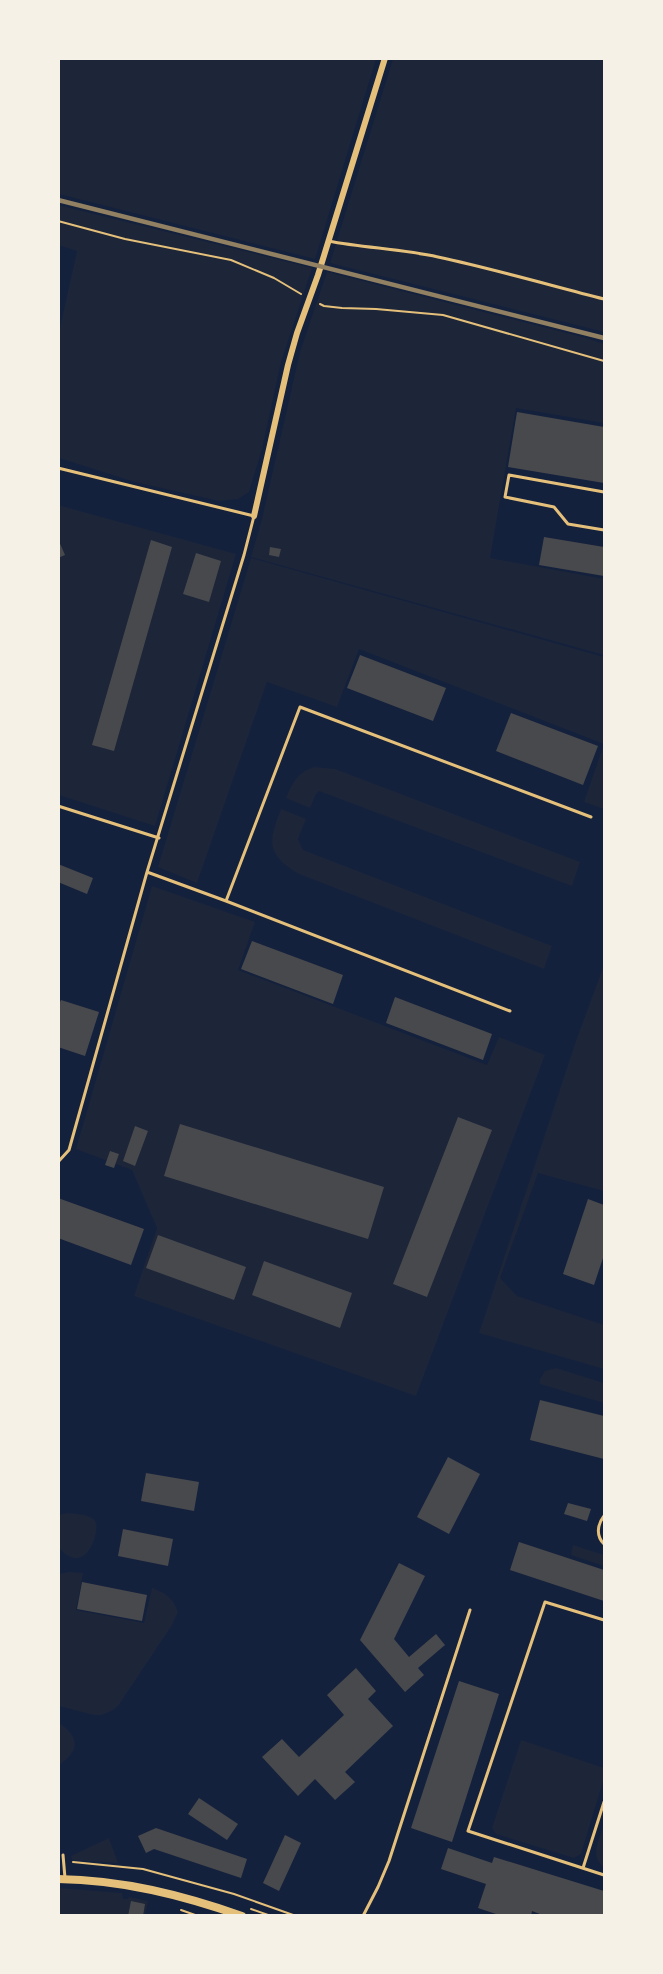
<svg xmlns="http://www.w3.org/2000/svg" width="663" height="1974" font-family="'Sofia Sans Condensed',sans-serif">
<style>
.green{fill:#1d2539}
.building{fill:#48494c}
.lines{fill:none;stroke-linecap:round;stroke-linejoin:round}
.path{stroke:#e5c07b;stroke-width:2}
.service{stroke:#e5c07b;stroke-width:3}
.minor{stroke:#e5c07b;stroke-width:6}
.tertiary{stroke:#e5c07b;stroke-width:8}
.rail{stroke:#918062;stroke-width:4.5}
</style>
<rect width="100%" height="100%" fill="#14213d"/>
<!-- green -->
<path class="green" d="M58,59H376L315,259L59,194Z
M393,59H604V332L330,263Z
M58,205L312,268L281,362L262,449L249,492L238,499L219,501L135,482L59,458V332L77,251L59,245Z
M327,272L586,338L604,344V423L516,408L490,558L604,579V655L251,557L262,519L300,352Z
M58,505L236,554L155,826L59,795Z
M251,558L604,657V809L584,802L604,744L359,649L337,707L267,682L197,883L158,867Z
M314,767L335,769L580,862L572,886L319,791L316,794L310,808L286,798C292,783 298,772 314,767Z
M281,809L306,819L298,839L303,850L552,946L544,969L299,874C266,854 268,842 281,809Z
M152,886L255,922L238,970L487,1065L499,1037L545,1055L416,1396L134,1296L157,1228L132,1170L76,1149Z
M604,965V1191L538,1173L500,1278L517,1296L604,1325V1369L479,1333L577,1038Z
M556,1368L604,1383V1403L540,1384V1379L545,1371Z
M68,1513C76,1514 90,1514 95,1521C101,1530 86,1579 59,1548V1515Z
M573,1545L604,1555V1566L571,1555Z
M69,1572L83,1573L76,1610L144,1623L152,1588C166,1593 173,1598 178,1612L172,1625L118,1706L113,1710L102,1715H94L59,1706V1574Z
M59,1723C81,1737 79,1752 59,1765Z
M521,1740L604,1768V1778L581,1854L574,1858L496,1834L492,1828Z
M604,1824V1868C589,1854 599,1842 604,1824Z
M109,1838L118,1863L72,1860L71,1856Z
M59,1888L122,1893L123,1899H128L129,1897L148,1901L145,1915L59,1916Z"/>
<!-- building -->
<path class="building" d="M517,412L604,427V483L508,467Z
M544,537L604,547V576L539,565Z
M58,539L65,555L58,558Z
M151,540L172,547L114,751L92,745Z
M270,547L281,549L279,557L269,555Z
M196,553L221,561L209,602L183,594Z
M360,655L446,688L433,721L347,688Z
M511,713L598,746L583,785L496,751Z
M58,864L93,878L87,894L58,882Z
M252,941L343,975L333,1004L241,969Z
M395,997L492,1034L483,1060L386,1023Z
M61,1000L99,1012L85,1056L58,1047V1006Z
M458,1117L492,1130L427,1297L393,1284Z
M180,1124L384,1187L368,1239L164,1176Z
M135,1126L148,1131L135,1166L123,1161Z
M110,1151L119,1154L114,1168L105,1165Z
M58,1198L144,1229L131,1265L58,1238Z
M588,1199L604,1205V1255L594,1285L563,1274Z
M158,1235L246,1267L234,1300L146,1268Z
M264,1261L352,1293L340,1328L252,1295Z
M540,1400L604,1416V1459L530,1440Z
M448,1457L480,1474L449,1534L417,1517Z
M146,1473L199,1482L194,1511L141,1501Z
M568,1503L591,1509L587,1521L564,1514Z
M123,1529L173,1539L168,1566L118,1556Z
M519,1542L604,1570V1601L510,1570Z
M399,1563L425,1576L394,1639L409,1657L436,1634L445,1645L418,1668L424,1675L405,1692L360,1640Z
M82,1582L147,1595L142,1621L77,1609Z
M356,1668L376,1691L368,1699L393,1726L345,1772L355,1782L335,1800L315,1779L298,1796L262,1757L282,1739L299,1757L344,1715L327,1695Z
M459,1681L499,1694L452,1842L411,1828Z
M199,1798L238,1824L227,1840L188,1814Z
M156,1828L247,1859L241,1878L154,1849L146,1853L138,1836Z
M285,1835L301,1843L279,1891L263,1883Z
M448,1848L492,1863L494,1857L604,1891V1916H545L532,1911L531,1916H502L478,1908L486,1884L441,1869Z
M131,1901L145,1904L143,1916H128Z"/>
<g class="lines">
<!-- path -->
<path class="path" d="M58,221L125,239L231,260L274,278L301,294
M320,304L324,306L342,308L376,309L443,315L604,361
M73,1862L143,1869L234,1894L296,1916
M251,1909L271,1916
M181,1910L198,1916"/>
<!-- service -->
<path class="service" d="M328,241C365,248 402,249 438,257C494,269 549,285 604,299
M58,468L254,516L244,555L147,872L69,1150L58,1162
M604,492L509,475L505,497L554,507L568,524L604,530
M58,806L159,838
M147,872L226,901L510,1011
M226,901L300,707L591,817
M604,1516C597,1525 596,1536 604,1544
M604,1620L545,1602L468,1831L604,1875
M63,1855L65,1878
M583,1868L604,1802
M363,1916L378,1887L389,1861L470,1610"/>
<!-- minor -->
<path class="minor" d="M254,516L288,365L297,333L318,275L385,58"/>
<!-- tertiary -->
<path class="tertiary" d="M58,1879C123,1880 182,1895 242,1916"/>
<!-- rail -->
<path class="rail" d="M58,200L604,338"/>
</g>
<!-- border -->
<rect width="663" height="1974" fill="none" stroke="#f6f1e7" stroke-width="120"/>
</svg>
